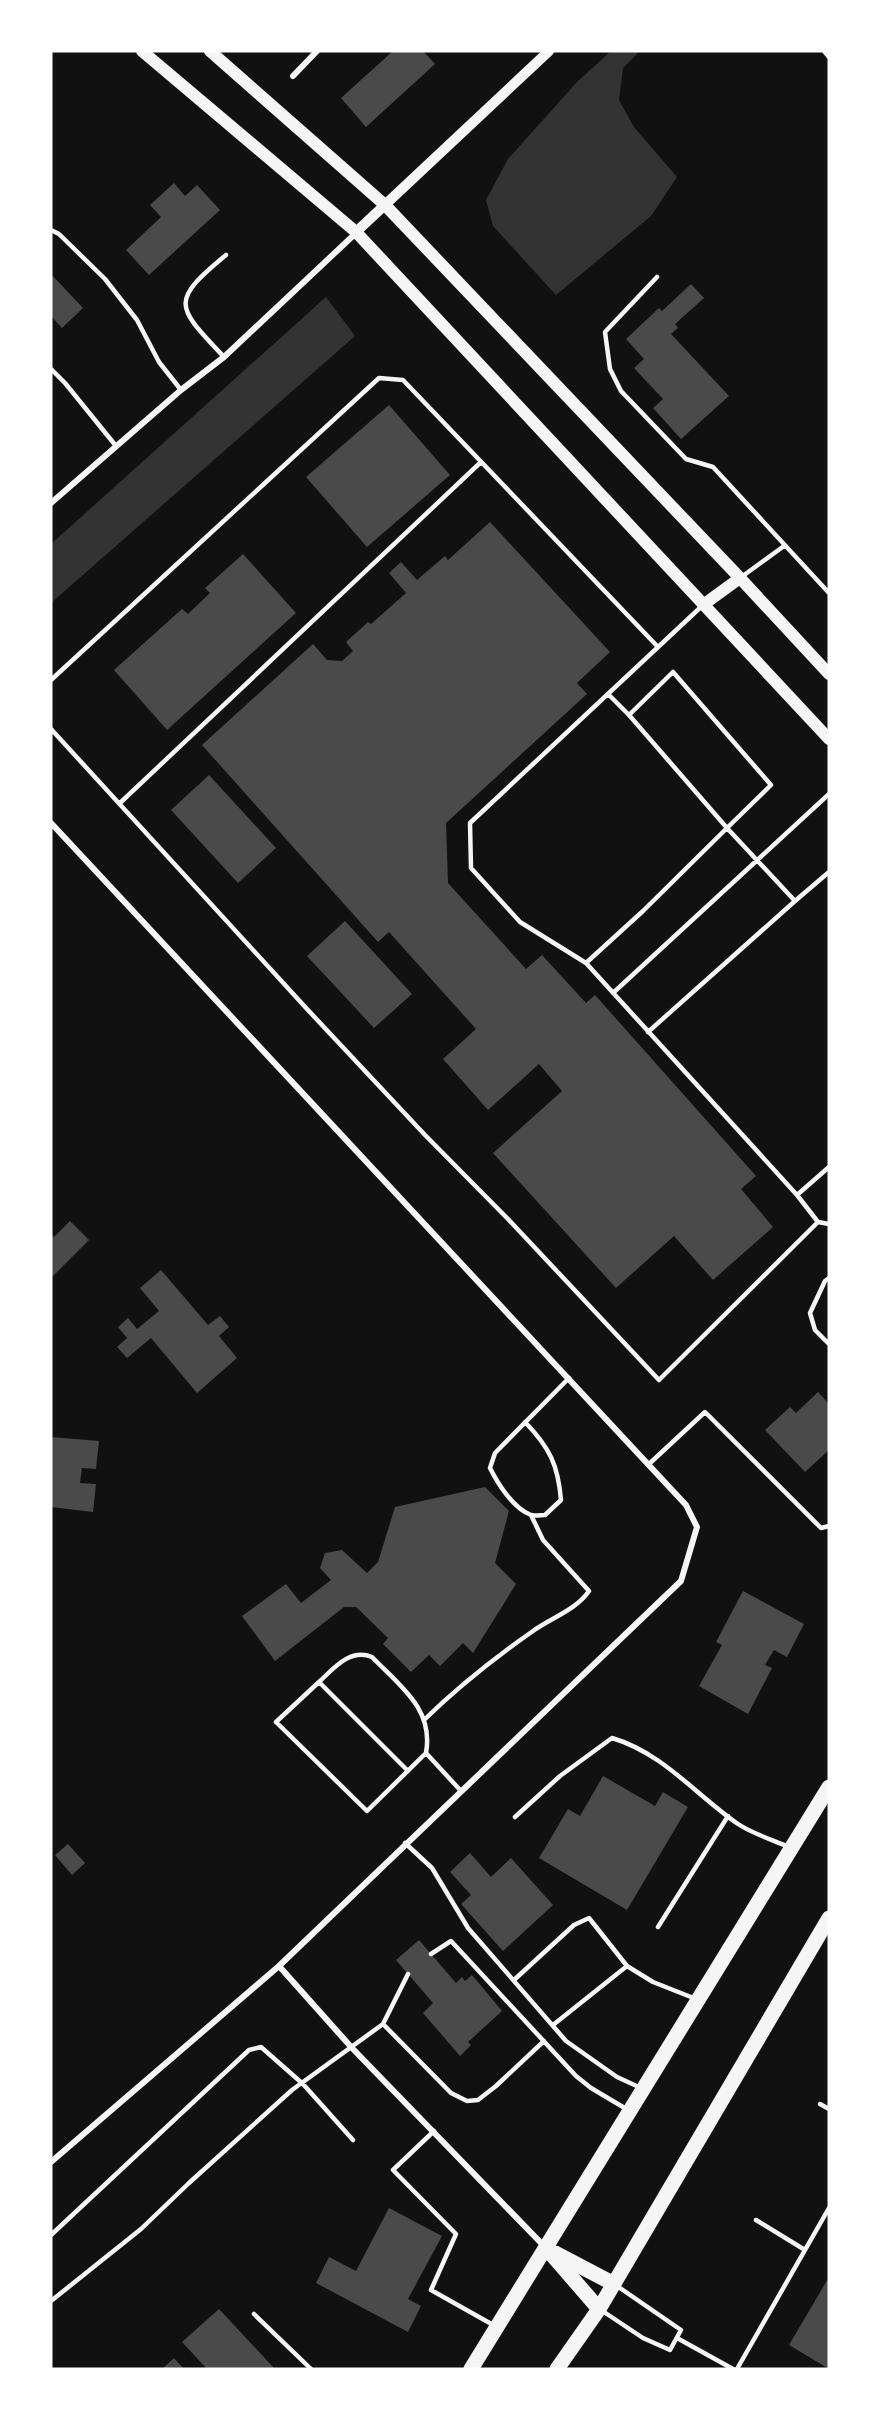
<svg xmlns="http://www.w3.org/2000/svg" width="880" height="2420" font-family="'PT Sans',sans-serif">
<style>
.water{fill:#333}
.building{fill:#4a4a4a}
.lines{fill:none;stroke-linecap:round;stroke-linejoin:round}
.service{stroke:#f5f5f5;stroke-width:4.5}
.minor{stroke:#f5f5f5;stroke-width:6}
.tertiary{stroke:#f5f5f5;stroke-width:10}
.secondary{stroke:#f5f5f5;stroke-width:12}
.primary{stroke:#f5f5f5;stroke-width:15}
</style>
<rect width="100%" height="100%" fill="#111"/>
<!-- water -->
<path class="water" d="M611,51H640L623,68L619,100L634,127L677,177L651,216L556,295L493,226L486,200L508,159L577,82Z
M326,297L355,336L51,603V544Z"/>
<!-- building -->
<path class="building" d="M393,51H423L435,64L366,127L341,98Z
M174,183L185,196L197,185L220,210L149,275L126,250L161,217L150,205Z
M51,274L83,308L62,328L51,316Z
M691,284L704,298L675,324L678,328L671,334L729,396L681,439L653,408L663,399L634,368L644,359L626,339L659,308L662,311Z
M389,405L450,475L367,547L306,477Z
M490,522L610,652L577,683L587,694L446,823L448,883L526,969L542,955L586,1003L595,995L756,1176L741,1189L773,1227L713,1280L674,1236L616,1288L493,1153L562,1091L539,1064L488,1110L443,1059L476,1029L389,932L378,942L202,745L313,644L327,660L342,661L353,651L346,642L368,622L371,624L406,593L389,573L401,562L417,580L445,556L448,560Z
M243,554L296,613L167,730L114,670L182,609L188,614L210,593L205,588Z
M209,775L276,848L238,883L171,810Z
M345,921L412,994L374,1028L307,956Z
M70,1221L89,1240L51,1278V1233L54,1237Z
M161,1270L208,1325L220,1316L229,1327L219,1336L237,1358L197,1393L151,1338L127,1358L117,1347L127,1338L118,1327L128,1318L137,1329L159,1311L140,1288Z
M818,1392L829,1404V1450L805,1472L765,1430L790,1407L796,1413Z
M51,1437L99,1441L96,1469L82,1468L80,1483L96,1484L93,1512L51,1507Z
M485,1487L509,1511L495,1563L516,1584L473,1653L463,1643L440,1666L429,1655L411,1672L383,1644L388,1638L356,1607H344L275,1661L242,1616L286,1584L301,1603L331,1580L320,1568L325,1553L342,1550L367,1573L378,1562L395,1507Z
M743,1591L804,1624L787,1657L774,1650L765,1665L772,1668L748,1714L699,1686L722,1645L716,1642Z
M603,1776L655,1806L663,1792L688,1807L627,1910L539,1858L568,1809L580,1816Z
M68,1844L85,1863L72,1875L55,1855Z
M470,1853L491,1877L511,1858L553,1905L503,1951L461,1904L471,1895L450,1872Z
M419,1940L456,1983L462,1977L465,1981L472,1975L502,2011L468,2042L471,2045L460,2056L423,2013L433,2003L396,1960Z
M389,2208L442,2236L408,2299L421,2306L408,2332L316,2283L329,2257L356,2271Z
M829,2277V2369L789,2345Z
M219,2309L275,2369H207L182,2342Z
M174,2358L184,2369H162Z"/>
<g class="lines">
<!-- service -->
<path class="service" d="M824,51L829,57
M51,230L59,234L105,279L137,320L159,362L181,390
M657,277L605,332L610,369L621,391L686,459L713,467L829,593
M224,357C176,306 169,302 226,255
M51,369L65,383L116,446
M740,578L784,546
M703,605L470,823L471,868L520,922L586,963L797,1195L818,1222L829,1224
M51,680L379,378L403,380L658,647
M608,694L629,715L673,672L771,785L727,828L795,901L829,872
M51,729L307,1009L425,1135L508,1219L659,1380L818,1222
M120,803L481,462
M586,963L643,911L727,828L629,715
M613,993L829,794
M648,1032L795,901
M797,1195L829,1167
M829,1278L825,1281L810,1313L815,1330L829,1344
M525,1422C550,1448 558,1465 561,1500L545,1515C541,1515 534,1516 531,1515C513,1508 498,1484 490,1468L495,1453L569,1378
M649,1464L705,1412L821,1528L829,1526
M319,1682C334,1668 350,1648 372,1657C400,1686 434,1709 426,1753
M424,1720C459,1686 493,1659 533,1631C551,1618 576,1610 589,1591L543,1540L531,1515
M408,1771L319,1682L276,1722L367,1811L426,1753L461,1791
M515,1817L560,1776L612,1738C663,1753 696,1795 738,1824C753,1834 773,1840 789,1847
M405,1843L432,1868L468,1928L566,2041L617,2077L641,2088
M658,1927L728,1816
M431,1954L451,1941L576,2076L591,2088L628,2110
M514,1980L574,1925L589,1918L627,1966L653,1982L696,1999
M383,2024L451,2093L467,2101L478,2100L496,2086L544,2041
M553,2025L627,1966
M820,2104L829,2109
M434,2131L393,2170L456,2234L431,2290L495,2326
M756,2220L805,2250
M51,2235L249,2050L261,2047L303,2084L353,2140
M51,2301L141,2229L189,2183L292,2090L383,2024L408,1974
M601,2310L643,2338L670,2350L681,2330L617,2286
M254,2314L311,2369
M677,2338L733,2369
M737,2369L829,2208"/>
<!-- minor -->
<path class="minor" d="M293,76L317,51
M51,503L181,390L224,357L356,233
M51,823L686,1505L697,1527L681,1581L279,1966L51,2162
M279,1966L352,2048L544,2246"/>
<!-- tertiary -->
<path class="tertiary" d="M356,232L549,51"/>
<!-- secondary -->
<path class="secondary" d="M142,51L356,232L829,739
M210,51L385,205L740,578L829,674
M703,605L740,578"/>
<!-- primary -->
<path class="primary" d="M547,2249L599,2309
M555,2253L614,2284
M471,2369L829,1787
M557,2369L599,2309L829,1918"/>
</g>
<!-- border -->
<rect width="880" height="2420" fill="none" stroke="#ffffff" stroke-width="105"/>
</svg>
